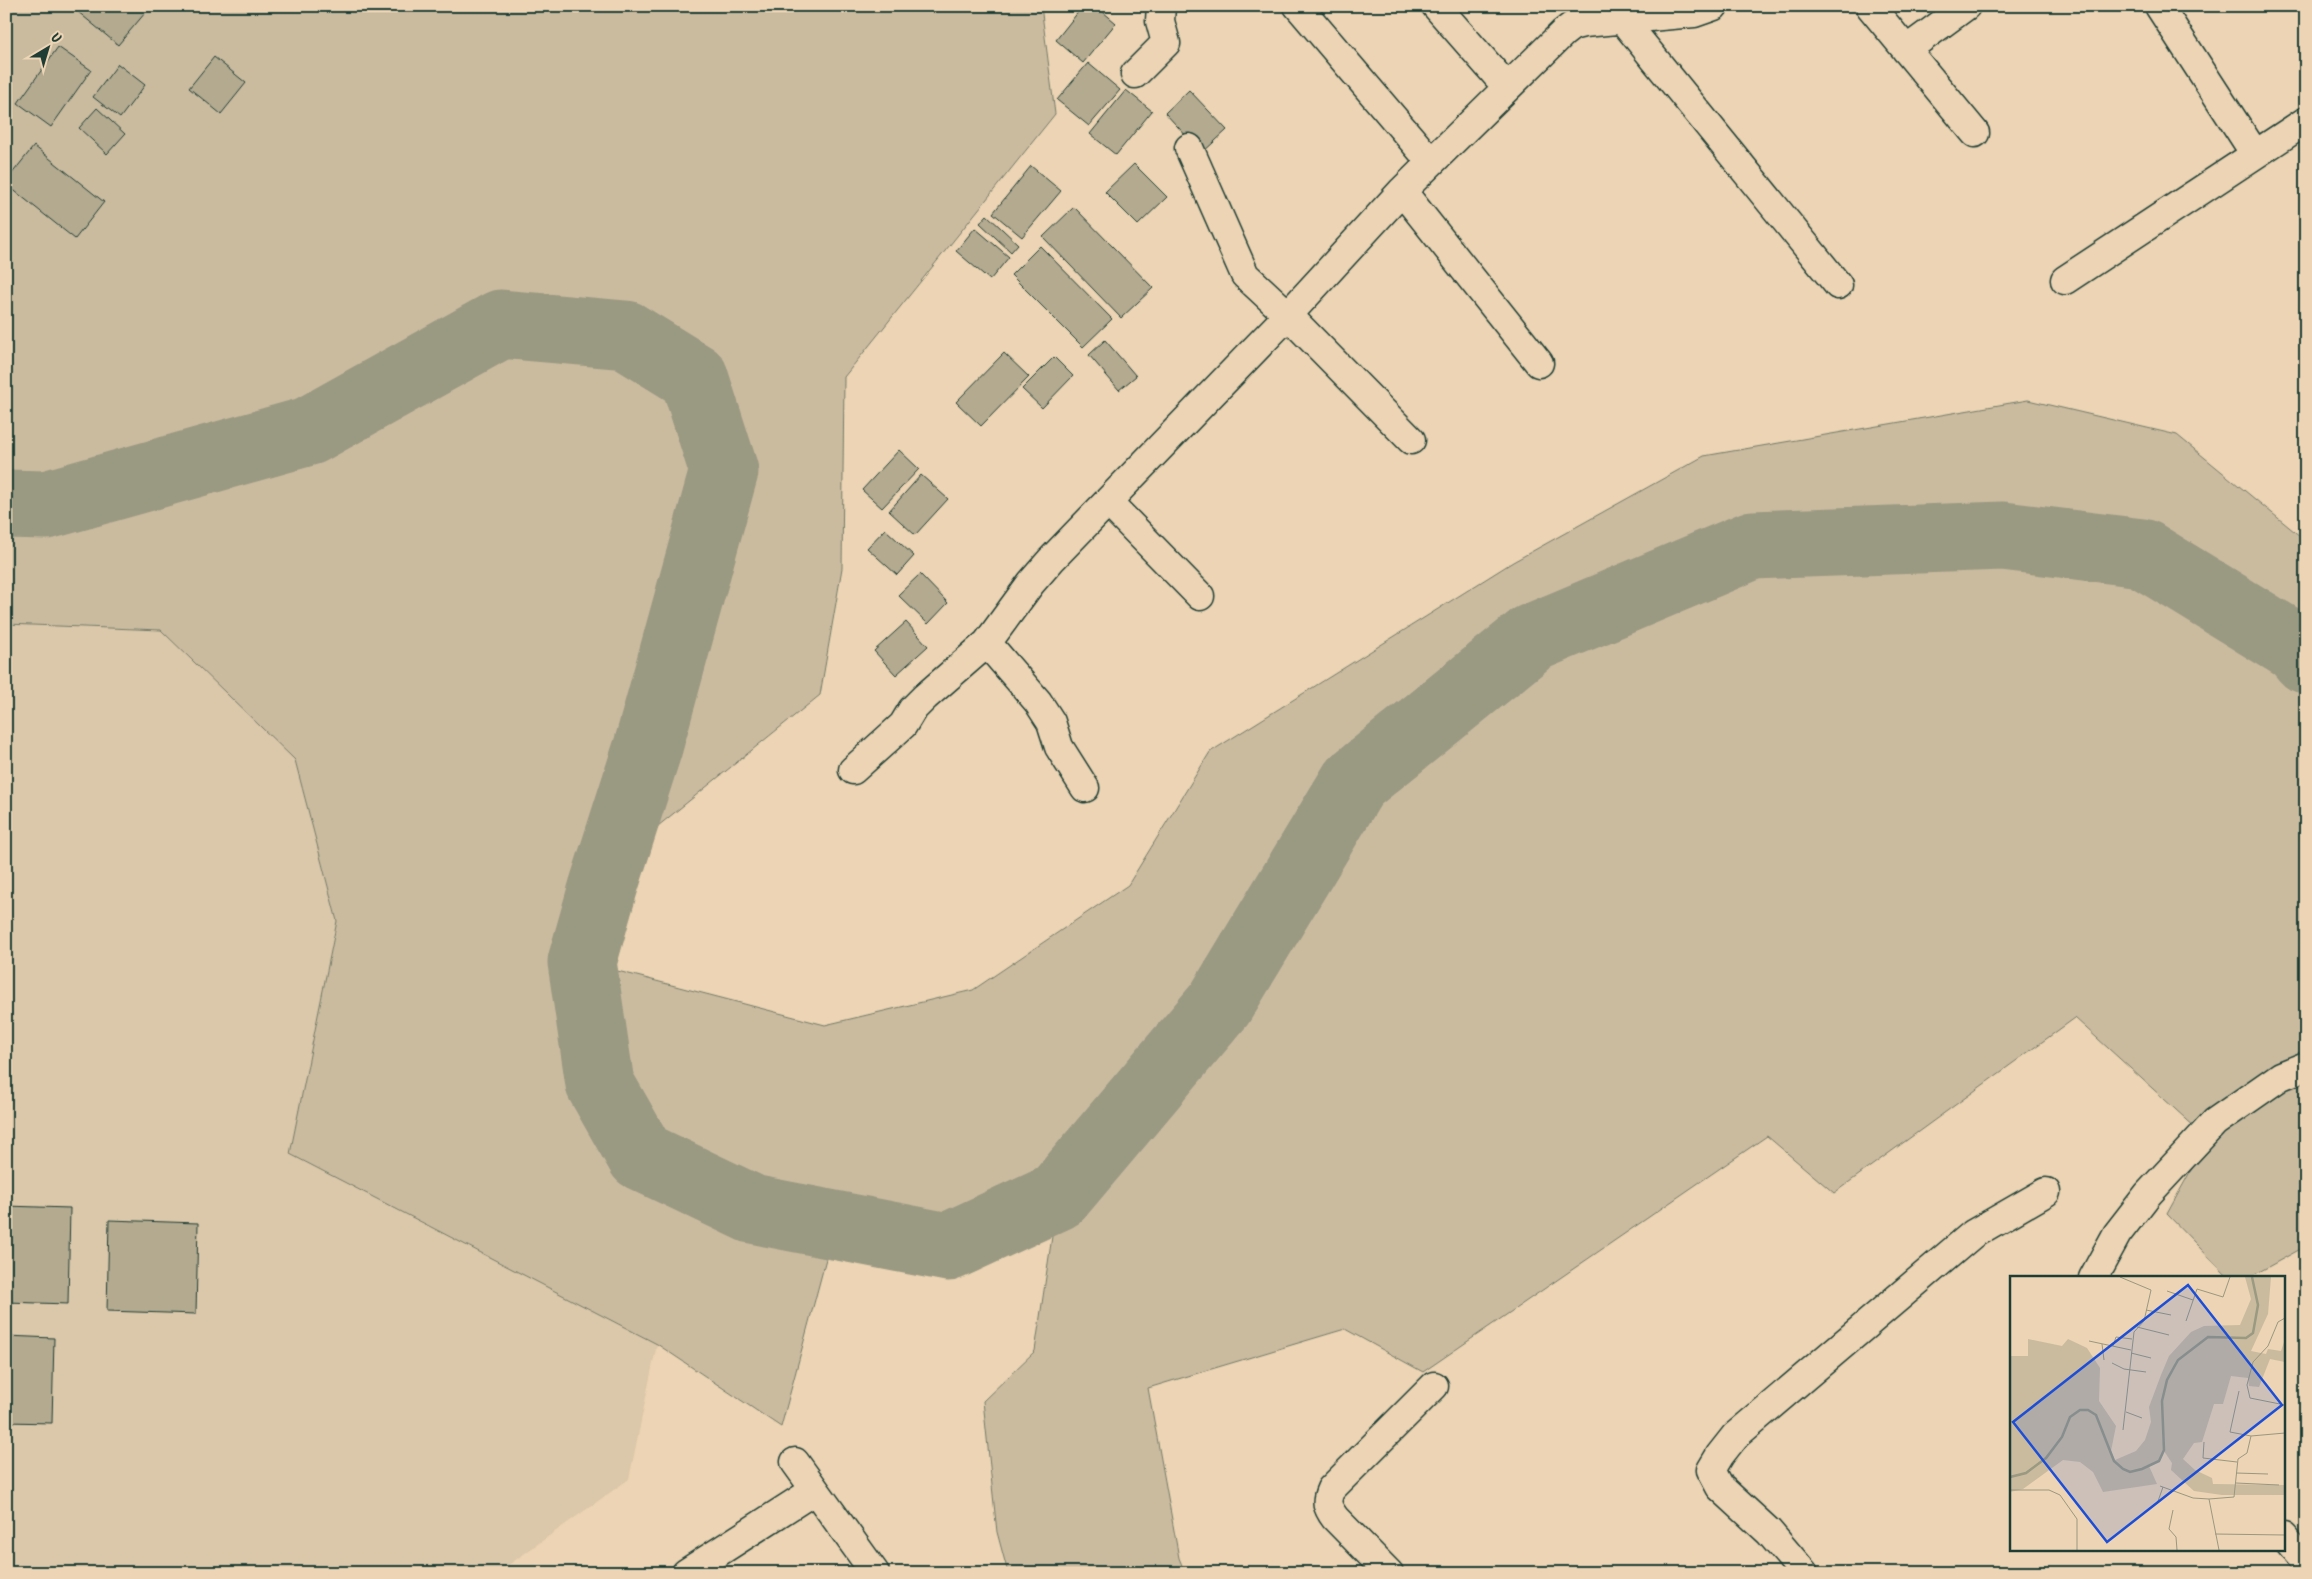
<svg xmlns="http://www.w3.org/2000/svg" width="2312" height="1579" font-family="Kalam,sans-serif">
<style>
.built{fill:#dbc7a9}
.green{fill:#cabb9f;stroke:#747c6a;fill-rule:evenodd}
.lines{fill:none;stroke-linecap:round;stroke-linejoin:round}
.river{stroke:#9a9982;stroke-width:69}
.building{fill:#b3aa90;stroke:#1f3d34}
.street-casing{stroke:#1f3d34;stroke-width:31}
.street{stroke:#ecd4b4;stroke-width:28}
.inset-river{fill:none;stroke:#9a9982;stroke-width:2.5}
.inset-road{fill:none;stroke:#9a9881;stroke-width:1}
.view{fill:#1d4ed8;fill-opacity:0.15;stroke:#1d4ed8;stroke-width:2.5}
.inset-edge{fill:none;stroke:#1f3d34;stroke-width:2.5}
</style>
<rect width="100%" height="100%" fill="#ecd4b4"/>
<filter id="ink" filterUnits="userSpaceOnUse"><feTurbulence type="fractalNoise" baseFrequency=".02" numOctaves="2"/><feDisplacementMap in="SourceGraphic" scale="10" xChannelSelector="R" yChannelSelector="G"/><feConvolveMatrix kernelMatrix="1 2 1 2 8 2 1 2 1" color-interpolation-filters="sRGB"/></filter>
<g filter="url(#ink)">
<!-- built -->
<path class="built" d="M6,624L161,630L295,760L337,921L290,1154L657,1344L629,1479L497,1573H6Z"/>
<!-- green -->
<path class="green" d="M6,6H1041L1055,114L844,377L842,568L820,695L611,864L583,962L825,1025L973,990L1128,885L1210,752L1513,562L1704,456L2028,400L2177,435L2306,541V1246L2248,1278H2229L2167,1214L2208,1139L2075,1018L1834,1193L1767,1136L1423,1372L1345,1329L1148,1388L1179,1558L1185,1573H1008L997,1532L983,1401L1035,1351L1058,1196L948,1247L835,1225L781,1427L657,1344L290,1154L337,921L295,760L161,630L6,624ZM399,380L309,431L307,432V431ZM2003,536L2128,551V552L1947,538Z"/>
<g class="lines">
<!-- river -->
<path class="river" d="M6,504L46,505L309,431L501,324L626,335L694,377L724,471L648,747L603,888L582,962L600,1084L641,1156L752,1209L948,1247L1058,1196L1220,1004L1354,782L1532,638L1753,545L2003,536L2142,553L2297,648L2306,659"/>
</g>
<!-- building -->
<path class="building" d="M81,6H151L118,45L77,11Z
M1083,6H1096L1116,23L1083,63L1056,40Z
M58,47L91,70L51,127L18,103Z
M214,57L246,83L221,114L189,88Z
M1088,63L1120,90L1089,126L1057,100Z
M118,64L145,85L120,118L93,97Z
M1126,90L1152,111L1116,155L1090,134Z
M1189,90L1227,130L1202,153L1165,113Z
M97,108L125,134L107,154L79,128Z
M34,146L104,202L75,239L6,184V181Z
M1134,164L1167,197L1138,225L1105,192Z
M1031,166L1061,191L1022,237L993,213Z
M1074,207L1153,288L1121,318L1043,237Z
M987,215L1018,244L1011,252L980,223Z
M975,228L1009,257L990,280L956,251Z
M1040,246L1112,319L1083,347L1011,275Z
M1105,340L1136,376L1119,390L1089,355Z
M1004,353L1029,377L981,426L956,402Z
M1054,357L1073,376L1042,408L1022,389Z
M899,450L919,469L882,508L862,490Z
M921,475L948,499L915,535L889,511Z
M885,529L914,556L897,575L867,548Z
M920,574L948,603L928,624L898,595Z
M906,622L928,646L896,675L874,651Z
M6,1206L70,1208L68,1304L6,1302Z
M109,1220L198,1223L196,1314L107,1311Z
M6,1336L54,1338L52,1423L6,1422Z"/>
<g class="lines">
<defs>
<path id="street" d="M1298,6L1431,162
M1436,6L1507,87
M1870,6L1975,133
M2159,6L2255,154
M1622,19L1838,285
M1906,50L1966,6
M1135,74L1166,43L1160,21L1161,6
M1189,148L1245,275L1288,315L1411,440
M1402,191L1539,363
M2065,280L2306,121
M1108,502L1200,596
M987,643L1038,702L1051,722L1059,747L1085,788
M853,770L903,725L912,710L925,697L987,643L1031,583L1051,560L1288,315L1402,191L1563,33L1572,26L1584,23L1694,13L1714,6
M2093,1278L2117,1234L2148,1194L2215,1122L2281,1076L2306,1066
M795,1462L875,1573
M2283,1537L2306,1564
M686,1573L815,1490
M1389,1573L1335,1518C1327,1507 1325,1502 1331,1489L1434,1386
M1804,1573L1769,1532L1720,1487L1711,1470L1720,1455L1735,1436L1973,1234L2046,1192"/>
</defs>
<!-- street casing -->
<use href="#street" class="street-casing"/>
<!-- street -->
<use href="#street" class="street"/>
</g>
</g>
<!-- overview -->
<g transform="translate(2010 1276)">
<rect width="275" height="275" fill="#ecd4b4"/>
<path d="M235,1H261L258,38L241,75L256,78L258,73L271,75L275,63V86L260,83L249,111L239,110L238,102L221,100L213,128H204L192,166L184,167L173,183L185,194L202,202L203,208L275,209V219H212L184,215L161,194L162,187L154,175L149,185L139,190L147,208L93,216L83,196L70,186L53,184L13,213L0,216V80H18V63L52,70L58,63L77,72L90,92L89,125L106,150L101,175L105,184L126,175L135,164L141,146L139,131L151,99L159,80L181,56L194,50L230,49L241,23Z" fill="#cabb9f"/>
<path class="inset-river" d="M0,201L16,197L36,182L52,161L60,141L70,134H78L86,139L104,185L113,193L120,196L132,193L149,185L154,174L152,125L157,104L168,84L198,61L236,62L243,57L248,29L242,1"/>
<path class="inset-road" d="M110,1L141,14L134,45L124,56L113,154M157,15L183,24M136,34L161,39M275,42L268,46L258,70L243,86L237,109L240,122L275,129M176,45L187,13L213,21L220,1M127,51L159,59M79,65L121,74M92,68L94,84M103,70L106,61L122,63M121,77L141,82M102,87L114,93L136,96M229,115L220,156L241,160M116,136L132,142M194,166L193,182L227,186M226,197L258,198M226,207L269,209M150,210L183,222L199,223M0,214H39L50,219L67,243V274M147,228L153,211M163,234L159,253L166,261L167,274M205,258L275,259M209,274L199,223L224,221L228,183L237,177L241,160L275,157"/>
<path class="view" d="M178,9L272,129L97,266L3,146Z"/>
<rect width="275" height="275" class="inset-edge"/>
</g>
<!-- margin -->
<rect width="2312" height="1579" fill="none" stroke="#ecd4b4" stroke-width="25"/>
<rect x="12" y="12" width="2287" height="1554" fill="none" stroke="#1f3d34" stroke-width="2" filter="url(#ink)"/>
<!-- north arrow -->
<g transform="translate(48 48) rotate(38)" stroke="#ecd4b4" stroke-width="4" paint-order="stroke">
<path d="M0-4L9 19L0 12L-9 19Z" fill="#1f3d34"/>
<text y="-8" font-size="14" font-weight="bold" text-anchor="middle" fill="#1f3d34">U</text>
</g>
</svg>
